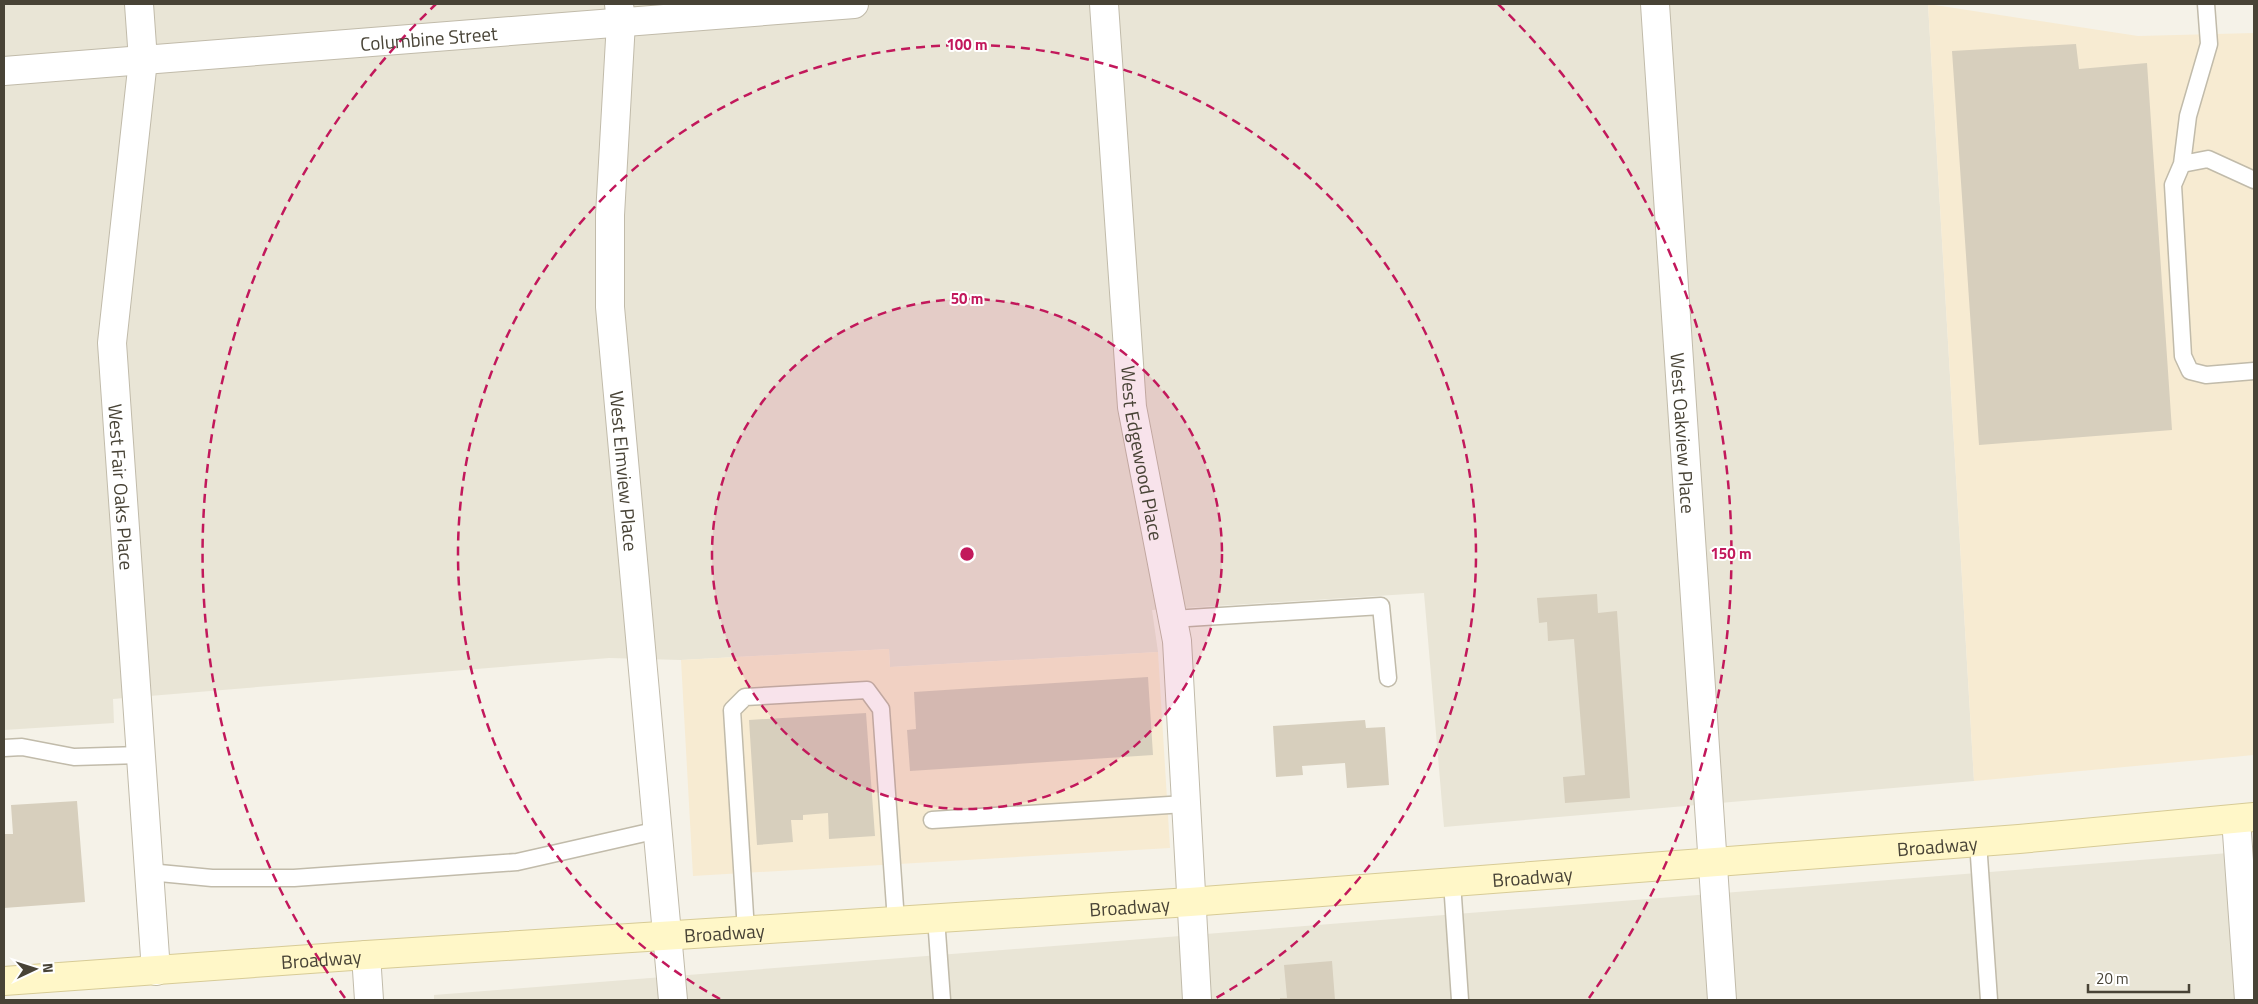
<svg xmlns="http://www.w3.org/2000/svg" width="2258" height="1004" font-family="'Titillium Web',sans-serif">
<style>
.residential{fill:#e9e5d6}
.commercial{fill:#f7ebd2}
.building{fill:#d7cfbd}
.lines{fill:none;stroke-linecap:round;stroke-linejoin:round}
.lane-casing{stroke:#c1bbaa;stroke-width:19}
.street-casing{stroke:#c1bbaa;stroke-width:30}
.secondary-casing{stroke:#d7cb96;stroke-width:30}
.lane{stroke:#fff;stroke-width:16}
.street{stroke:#fff;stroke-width:28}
.secondary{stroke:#fff7c8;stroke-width:28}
.ring{fill:none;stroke:#c2185b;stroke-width:2.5;stroke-dasharray:9 6}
.labels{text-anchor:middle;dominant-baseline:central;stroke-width:4;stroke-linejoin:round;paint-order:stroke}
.street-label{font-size:19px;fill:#484336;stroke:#fff}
.centre{fill:#c2185b;stroke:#fff;stroke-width:2.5}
.ring-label{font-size:15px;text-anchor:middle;font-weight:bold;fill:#c2185b;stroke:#fff;stroke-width:4;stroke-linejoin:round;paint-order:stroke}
</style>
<rect width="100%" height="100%" fill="#f5f2e8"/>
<!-- residential -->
<path class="residential" d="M4,4H1928L1974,781L1444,827L1424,593L1152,610L1158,652L890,667L889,649L681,660L609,658L113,699L114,723L4,730Z
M2254,851V1000H434V995Z"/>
<!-- commercial -->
<path class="commercial" d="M1928,4L2138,36L2254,33V755L1974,781Z
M889,649L890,667L1158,652L1170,848L693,876L681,660Z"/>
<!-- building -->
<path class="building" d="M2076,44L2079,69L2147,63L2172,430L1979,445L1952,51Z
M1597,594L1598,613L1617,611L1630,798L1565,803L1563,777L1585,775L1574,639L1548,641L1547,622L1539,623L1537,598Z
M1148,677L1153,755L910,771L907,730L916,729L914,692Z
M866,713L875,836L829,839L828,813L803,815V820H791L793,842L757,845L749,720Z
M1365,720L1366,728L1385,727L1389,785L1347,788L1345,763L1302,766L1303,775L1276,777L1273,726Z
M77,801L85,902L4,908V834H13L11,805Z
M1332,961L1335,1000H1280V998H1287L1284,965Z"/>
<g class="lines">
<defs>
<path id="lane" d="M2206,4L2209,44L2188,116L2182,164L2173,185L2183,356L2190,371L2206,375L2254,371
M2182,164L2208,159L2254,180
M1172,619L1381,606L1388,678
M4,748L22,747L74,757L140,755
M932,820L1185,804
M1978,842L1989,1000
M149,872L212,878H294L517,862L658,830
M1452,882L1460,1000
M936,918L942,1000
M746,931L732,710L745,697L867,690L881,709L896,921"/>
<g id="street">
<path id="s1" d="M139,4L143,60L112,343L156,971"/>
<path id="s2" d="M619,4L621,22L610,215V307L673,1000"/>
<path id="s3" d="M1104,4L1132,407L1177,641L1197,1000"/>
<path id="s4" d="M1655,4L1722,1000"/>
<path id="s5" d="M4,71L854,4"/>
<path d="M2236,819L2249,1000"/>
<path d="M366,955L369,1000"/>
</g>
<g id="secondary">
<path id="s6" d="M4,981L366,955L1190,902L2019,839L2254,817"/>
</g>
</defs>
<!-- lane casing -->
<use href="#lane" class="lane-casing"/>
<!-- street casing -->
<use href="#street" class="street-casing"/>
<!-- secondary casing -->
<use href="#secondary" class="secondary-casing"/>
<!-- lane -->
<use href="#lane" class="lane"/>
<!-- street -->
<use href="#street" class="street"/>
<!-- secondary -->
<use href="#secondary" class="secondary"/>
</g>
<!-- distance rings -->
<circle cx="967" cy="554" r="255" fill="#c2185b" fill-opacity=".12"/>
<g class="ring">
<circle cx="967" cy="554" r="255"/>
<path d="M720 999A509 509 0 1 1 1214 999"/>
<path d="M345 998A764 764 0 0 1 436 4M1498 4A764 764 0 0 1 1589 998"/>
</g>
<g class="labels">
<!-- street labels -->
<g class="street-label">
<text stroke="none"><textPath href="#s5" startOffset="426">Columbine Street</textPath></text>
<text stroke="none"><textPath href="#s4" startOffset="430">West Oakview Place</textPath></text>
<text stroke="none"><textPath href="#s3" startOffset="451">West Edgewood Place</textPath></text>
<text stroke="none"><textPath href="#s2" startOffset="468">West Elmview Place</textPath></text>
<text stroke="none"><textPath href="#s1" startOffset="485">West Fair Oaks Place</textPath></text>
<text stroke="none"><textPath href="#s6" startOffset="1938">Broadway</textPath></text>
<text stroke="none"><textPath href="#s6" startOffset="1532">Broadway</textPath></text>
<text stroke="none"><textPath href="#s6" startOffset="1128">Broadway</textPath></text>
<text stroke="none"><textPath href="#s6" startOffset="722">Broadway</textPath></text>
<text stroke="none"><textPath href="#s6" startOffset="318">Broadway</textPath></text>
</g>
</g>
<circle cx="967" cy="554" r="8" class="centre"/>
<g class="ring-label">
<text x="967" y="50">100 m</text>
<text x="967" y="304">50 m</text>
<text x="1731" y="559">150 m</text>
</g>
<!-- border -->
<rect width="2258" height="1004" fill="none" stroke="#484336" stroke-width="10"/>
<!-- north arrow -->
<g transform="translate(35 969) rotate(86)" stroke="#ffffff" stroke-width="4" paint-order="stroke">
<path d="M0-4L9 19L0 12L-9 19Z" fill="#484336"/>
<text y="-8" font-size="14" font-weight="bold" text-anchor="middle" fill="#484336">N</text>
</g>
<!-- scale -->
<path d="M2088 984v8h101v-8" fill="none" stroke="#484336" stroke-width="2.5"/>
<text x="2096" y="984" font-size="15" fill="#484336" stroke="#ffffff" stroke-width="4" paint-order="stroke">20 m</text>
</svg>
